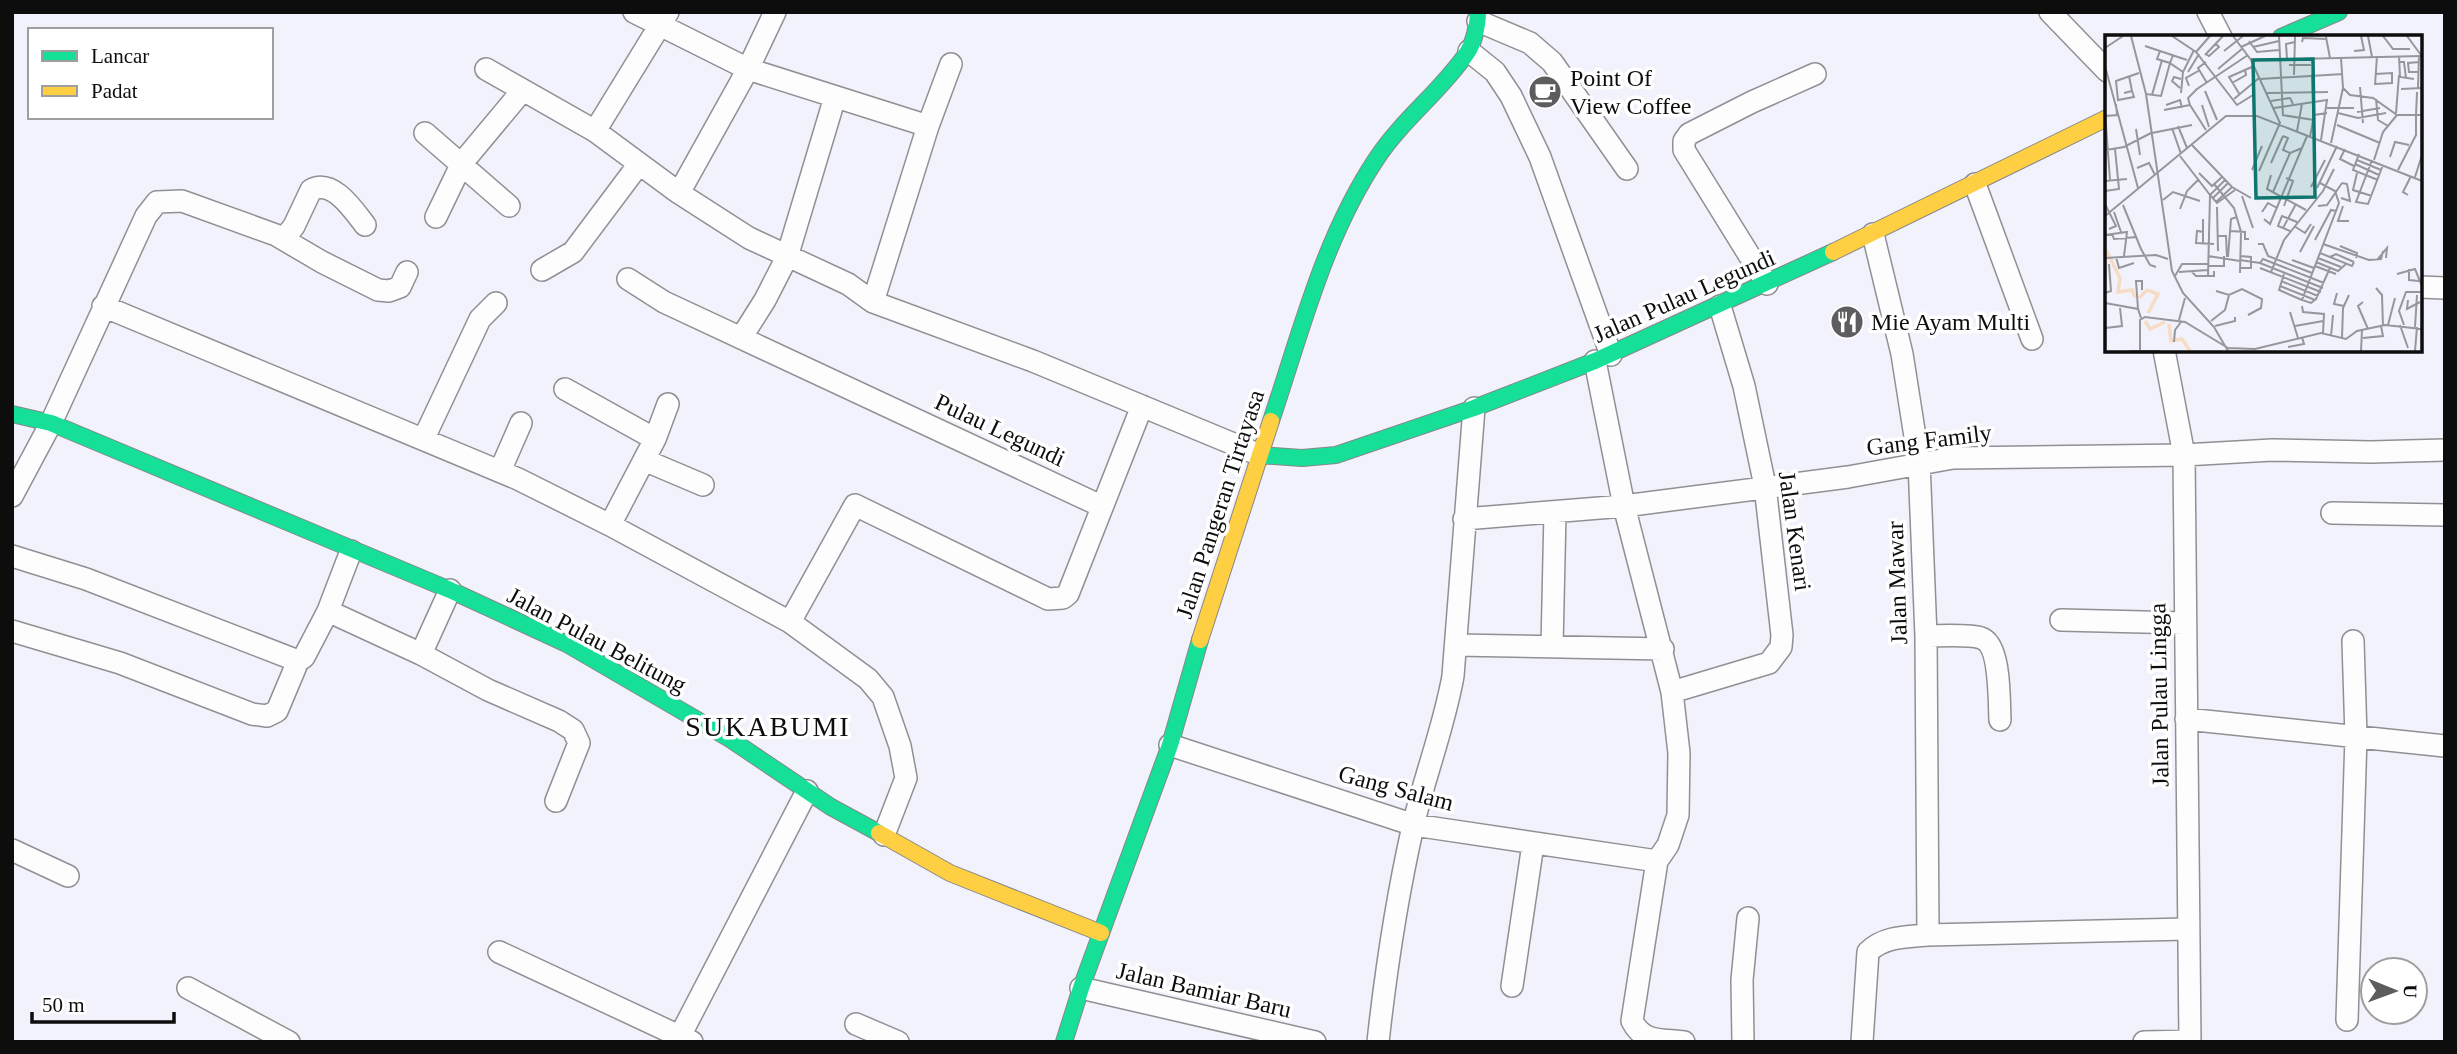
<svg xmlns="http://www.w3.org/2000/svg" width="2457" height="1054" font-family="Georgia,serif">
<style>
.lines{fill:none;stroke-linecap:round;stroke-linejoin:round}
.street-casing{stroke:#909094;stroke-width:24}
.fast-casing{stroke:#86878b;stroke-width:18}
.slow-casing{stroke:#86878b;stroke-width:18}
.street{stroke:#fdfdfe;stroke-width:21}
.fast{stroke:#16e098;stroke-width:16}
.slow{stroke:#ffcf43;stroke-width:16}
.labels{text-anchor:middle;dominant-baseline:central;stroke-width:7;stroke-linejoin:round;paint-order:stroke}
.poi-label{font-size:24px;fill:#0d0d0d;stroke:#fff;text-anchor:start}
.street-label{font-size:24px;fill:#0d0d0d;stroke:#fff}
.quarter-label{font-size:28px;letter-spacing:2px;fill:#0d0d0d;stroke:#fff}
.inset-river{fill:none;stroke:#f7dcc5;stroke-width:3.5}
.inset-road{fill:none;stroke:#96969c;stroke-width:2}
.view{fill:#0f766e;fill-opacity:0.15;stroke:#0f766e;stroke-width:3.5}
.inset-edge{fill:none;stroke:#0d0d0d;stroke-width:3.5}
</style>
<rect width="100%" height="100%" fill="#f1f2fb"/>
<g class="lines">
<defs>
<path id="street" d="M634,12L748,69L928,126
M2050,12L2107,71
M2208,12L2221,37
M1478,21L1530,43L1552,62L1627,169
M1469,51L1495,72L1511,96L1540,157L1611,355
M486,69L595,131L679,193L749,238L848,284L873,302L1033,361L1260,455
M595,131L668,12
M425,133L509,206
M1975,184L2032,339
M679,193L748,69L775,12
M436,217L462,163L522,91
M1873,234L1902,354L1919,462L1926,636L1928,935
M284,239L294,226L311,190C333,178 354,211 365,225
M542,270L573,252L639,164
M628,279L664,302L1101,506
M1767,284L1684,150V141L1689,134L1752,102L1815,74
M2420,287L2445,288
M873,302L928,126L951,64
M103,306L518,479L610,525L790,622L868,679L883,697L900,746L906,778L884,835
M741,338L765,300L787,257L835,97
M2164,350L2184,455L2190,1042
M1595,361L1624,506L1672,692L1679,753L1678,815L1668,845L1657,861L1632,1021C1643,1043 1661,1039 1684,1042
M565,389L655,439
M424,438L480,319L496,303
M644,460L703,485
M500,471L521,423
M12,496L51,423L146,216L157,202L182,201L276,235L322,262L378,290L389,291L400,287L407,272
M2332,513L2445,515
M1464,519L1624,506L1848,477L1953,458L2184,455L2272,450L2371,452L2445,450
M610,525L655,439L668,404
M12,556L86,579L298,661L304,657L328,611L351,551
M328,611L421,654L488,690L559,721L573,730L579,743L556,801
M2061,620L2184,623
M790,622L855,505L1048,599L1063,598L1068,594L1142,406
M12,631L120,663L252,714L267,716L277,711L298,661
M1926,636C1939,636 1970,634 1981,638C2001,644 1999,702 2000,720
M1456,645L1663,649
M1552,647L1555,512
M421,654L450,590
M1672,692L1769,663L1781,647L1782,635L1765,486L1744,386L1720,306
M2186,719L2445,746
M1170,745L1414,825L1657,861
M12,850L68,876
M499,952L692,1042
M1512,986L1533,844
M188,988L289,1042
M1081,988L1315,1042
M2347,1020L2356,737L2353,641
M856,1024L898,1042
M680,1036L807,791
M1378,1042C1386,969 1397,897 1413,826C1425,775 1444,727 1453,676L1474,408
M1743,1042L1742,980L1748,918
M1862,1042L1868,952C1884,936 1906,937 1928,935L2187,929
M2144,1042L2190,1041"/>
<path id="fast" d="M2281,37L2339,12
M12,414L51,423L450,590L567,644L730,739L831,807L879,833
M1271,421C1301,332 1324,237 1377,158C1402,120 1441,91 1467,53C1474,43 1478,24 1478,12
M1260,455L1302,458L1336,455L1474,408L1595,361L1833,252
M1064,1042L1081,988L1170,745L1200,640"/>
<path id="slow" d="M1833,252L2107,118
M1200,640L1271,421
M879,833L950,873L1101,933"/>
</defs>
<!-- street casing -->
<use href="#street" class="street-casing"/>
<!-- fast casing -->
<use href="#fast" class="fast-casing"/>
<!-- slow casing -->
<use href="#slow" class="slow-casing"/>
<!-- street -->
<use href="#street" class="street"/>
<!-- fast -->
<use href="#fast" class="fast"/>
<!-- slow -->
<use href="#slow" class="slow"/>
</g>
<!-- icons -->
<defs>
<symbol id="cafe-disc" viewBox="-11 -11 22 22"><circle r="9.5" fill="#5d5d60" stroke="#fff"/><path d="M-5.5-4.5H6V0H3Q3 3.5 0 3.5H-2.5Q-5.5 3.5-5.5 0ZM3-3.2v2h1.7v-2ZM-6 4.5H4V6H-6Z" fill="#fff"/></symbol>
<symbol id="restaurant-disc" viewBox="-11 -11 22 22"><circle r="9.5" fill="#5d5d60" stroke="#fff"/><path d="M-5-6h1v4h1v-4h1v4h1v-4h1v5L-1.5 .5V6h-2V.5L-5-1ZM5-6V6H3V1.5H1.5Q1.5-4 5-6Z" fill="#fff"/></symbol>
</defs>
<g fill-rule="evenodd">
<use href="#cafe-disc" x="1526" y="73" width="38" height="38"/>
<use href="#restaurant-disc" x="1828" y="303" width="38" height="38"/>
</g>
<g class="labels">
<!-- poi labels -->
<g class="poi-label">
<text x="1570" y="78">Point Of<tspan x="1570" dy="28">View Coffee</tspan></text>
<text x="1871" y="322">Mie Ayam Multi</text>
</g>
<!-- street labels -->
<g class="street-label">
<text transform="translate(1684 296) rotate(-24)">Jalan Pulau Legundi</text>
<text transform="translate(1000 430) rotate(25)">Pulau Legundi</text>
<text transform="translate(1929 440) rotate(-7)">Gang Family</text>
<text transform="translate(1220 504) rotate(-72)">Jalan Pangeran Tirtayasa</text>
<text transform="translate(1795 531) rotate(82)">Jalan Kenari</text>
<text transform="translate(1897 583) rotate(-92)">Jalan Mawar</text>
<text transform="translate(597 640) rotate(28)">Jalan Pulau Belitung</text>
<text transform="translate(2159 695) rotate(-91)">Jalan Pulau Lingga</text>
<text transform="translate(1396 788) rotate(15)">Gang Salam</text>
<text transform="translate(1204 990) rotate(13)">Jalan Bamiar Baru</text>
</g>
<!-- quarter labels -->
<g class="quarter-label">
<text x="768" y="726">SUKABUMI</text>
</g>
</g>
<!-- overview -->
<g transform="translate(2105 35)">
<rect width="317" height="317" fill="#f1f2fb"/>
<path class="inset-river" d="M0,213L15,243L13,257L27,255L30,263M34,263L42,255L53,259L43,278M40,286L45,294L60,287M64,289L66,306L77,304L85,316"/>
<path class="inset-road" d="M26,1L41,59L67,236L78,258L109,292L123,316M67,1L91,17L132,70L148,60M128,1L146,25L175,88L154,136M174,1L178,81M263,1L267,22M278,1L288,14H305M302,1L316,20M221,2L225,23M144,6L152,17L174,15M197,7L198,3L221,4M40,11L82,25M136,12L160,1M148,12L174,6M0,13L18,1M119,16L138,1M249,16L259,15L256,1M91,17L105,1M101,19L104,21L114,12L111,9M68,20L65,28L78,37M100,20L118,1M294,21L295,42L309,44M236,23L238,53L245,60L268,63L292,80H317M182,24L181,9L190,7M146,25L317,21M101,27L93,33L102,48M294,27H299L301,43M184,30H206M0,31L33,153M113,34L138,13M83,37L94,19M314,37H304L303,28L314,27M207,39L208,67M189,40L190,1M155,44L238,39M127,48L141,40L140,35M270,49L287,48V38L270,39M270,50L272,21M84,51L81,43L95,35M255,52L258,88M75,53L67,46L69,42L76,44M313,53L314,21M296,54L317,53M27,56L29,62L13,65L11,46L34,38M100,56L112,85M19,58L27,56L24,41M76,58L78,37L89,15M162,58L223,57M41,59L56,61L65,28L52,24L55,16M47,60L57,25M135,60L124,42L149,31M129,64L154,43M271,64L273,85L283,91M166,66L185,63L188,69M61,70L75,65L77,73M85,70L83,63L92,54L143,20M85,70L101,95M97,70L104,92M169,73L222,65L216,105M222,73H249M59,75L85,70M0,77L5,145M252,77L275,73M233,78L253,83L281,78M291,78L294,40M177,80L209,85M311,80L312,57M0,81L12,80L11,69M232,90L275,108M73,91L82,113M67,93L76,119M31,94L35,120M192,96L197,69M47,98L87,90M178,101L183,103L178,115L185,118M205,102L209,80L222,78M226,108L238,53M86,109L127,152L146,163M240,114L235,124L249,131M1,115L19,112L46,98M254,119L248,135L273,145M75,121L105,160L103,241M285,122L290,107L304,110M252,125L276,135M267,125L251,167L263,169L278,130M269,125L278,97L292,80M166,128L178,101M250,129L274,140M32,133L44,128L50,140M147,135L157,111M293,135L311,100V81M94,138L107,151L117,142M252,138L248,155L267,161M166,140L162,154L201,175M310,142L317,120M120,145L105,160L112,168L130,155M0,146L22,144M215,148L230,156L234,168L197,265L206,268L211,264L225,233M109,149L129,173L136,197L135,238M206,152L220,125M212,153L232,111M0,156L14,154L10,114M168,157L185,118L197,113M303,160L298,157L306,141M137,161L148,193M108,163L123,148M236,163L245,166L242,149L237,148M58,165L68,157L95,166M111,167L127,152M0,169L11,191L4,194M18,170L36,214L45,230L51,232M179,171L188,146L181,143M213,171L222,170L237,148M238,171L233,186H244M112,172L113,216M75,174L82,156L94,144M9,177L16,197M157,177L163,168L172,173M0,181L121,81H152L317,146M159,184L165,189L202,101M189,191L200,198L206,189M178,193L173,191L177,181L192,187M126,196L140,197V204H144M185,196L178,193L191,169M99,197L92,196L91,208L109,209M7,199L9,204L32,202M0,200L22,197L19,221M113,201H121L122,222M210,205L226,175L231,176M98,208V184M153,209H158L163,221L207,238M218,209L264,225L276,224L278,216M235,211L252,218L251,223M195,217L209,191M215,218L247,231L249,227M103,221L135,226M11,222L14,233L29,228M123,222L126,184L132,182M225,222L231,219L249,227M0,223L51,220L63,224M213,223L236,232M135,225L155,228L218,253M187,225L209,233M272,225L282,213L281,223M211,227L233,236L241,229M155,228L158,224L219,248M103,231H119V221M210,231L231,239M135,233H146V222L135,221M155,233L216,257M304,234V245L314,246M86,236L91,241H109V236M74,237L103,235M166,237L179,205L218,156L229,134M179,239L174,255L197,265M292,239L310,234L317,251M70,241L77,229H103M176,246L213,261M175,251L210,265M271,253L277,260L278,291M111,256L124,260L137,254L157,264L156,273L143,280M0,258L6,256L4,229M232,258L229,269L239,271M303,265L302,274L315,267M258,267L253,271L263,294M0,268L33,274L36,283M197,271L198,277L219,279L218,298M33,274L31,246H37V255M185,277L193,303M74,285L80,263M106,286L120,275L124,260M283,290L290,263M295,290L303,313M299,290L294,276L301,257H317M110,291L130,286V282M190,291L218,286M310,292L312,260M0,293L17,291L15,273M226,301L228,280M237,303L238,273L244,260M258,303L278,301L276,291M69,307L70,295L76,287M183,312L199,309L197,302M123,313L150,314L216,298L241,304L252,296L280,290L317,294M24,316H55M35,316V285L40,282L80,287L123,313M256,316L257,295M310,316L312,292"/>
<path class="view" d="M208,24L210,162L151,163L148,25Z"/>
<rect width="317" height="317" class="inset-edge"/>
</g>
<!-- border -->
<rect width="2457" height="1054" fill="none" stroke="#0d0d0d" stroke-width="28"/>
<!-- legend -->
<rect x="28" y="28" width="245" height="91" fill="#ffffff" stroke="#9e9e9e" stroke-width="2"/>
<rect x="42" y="51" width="35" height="10" fill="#16e098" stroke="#9e9e9e" stroke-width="2"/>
<text x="91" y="63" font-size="21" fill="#0d0d0d">Lancar</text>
<rect x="42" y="86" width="35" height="10" fill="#ffcf43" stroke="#9e9e9e" stroke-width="2"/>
<text x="91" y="98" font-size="21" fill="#0d0d0d">Padat</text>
<!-- north arrow -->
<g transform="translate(2394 991) rotate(91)"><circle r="33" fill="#ffffff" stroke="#9e9e9e" stroke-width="2"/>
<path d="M0-5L12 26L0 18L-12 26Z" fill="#5d5d60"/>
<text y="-10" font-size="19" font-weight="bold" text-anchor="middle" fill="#0d0d0d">U</text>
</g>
<!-- scale -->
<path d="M32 1012v10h142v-10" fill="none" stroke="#0d0d0d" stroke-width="3.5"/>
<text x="42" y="1012" font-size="21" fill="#0d0d0d" stroke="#ffffff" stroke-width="5" paint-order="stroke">50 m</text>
</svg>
